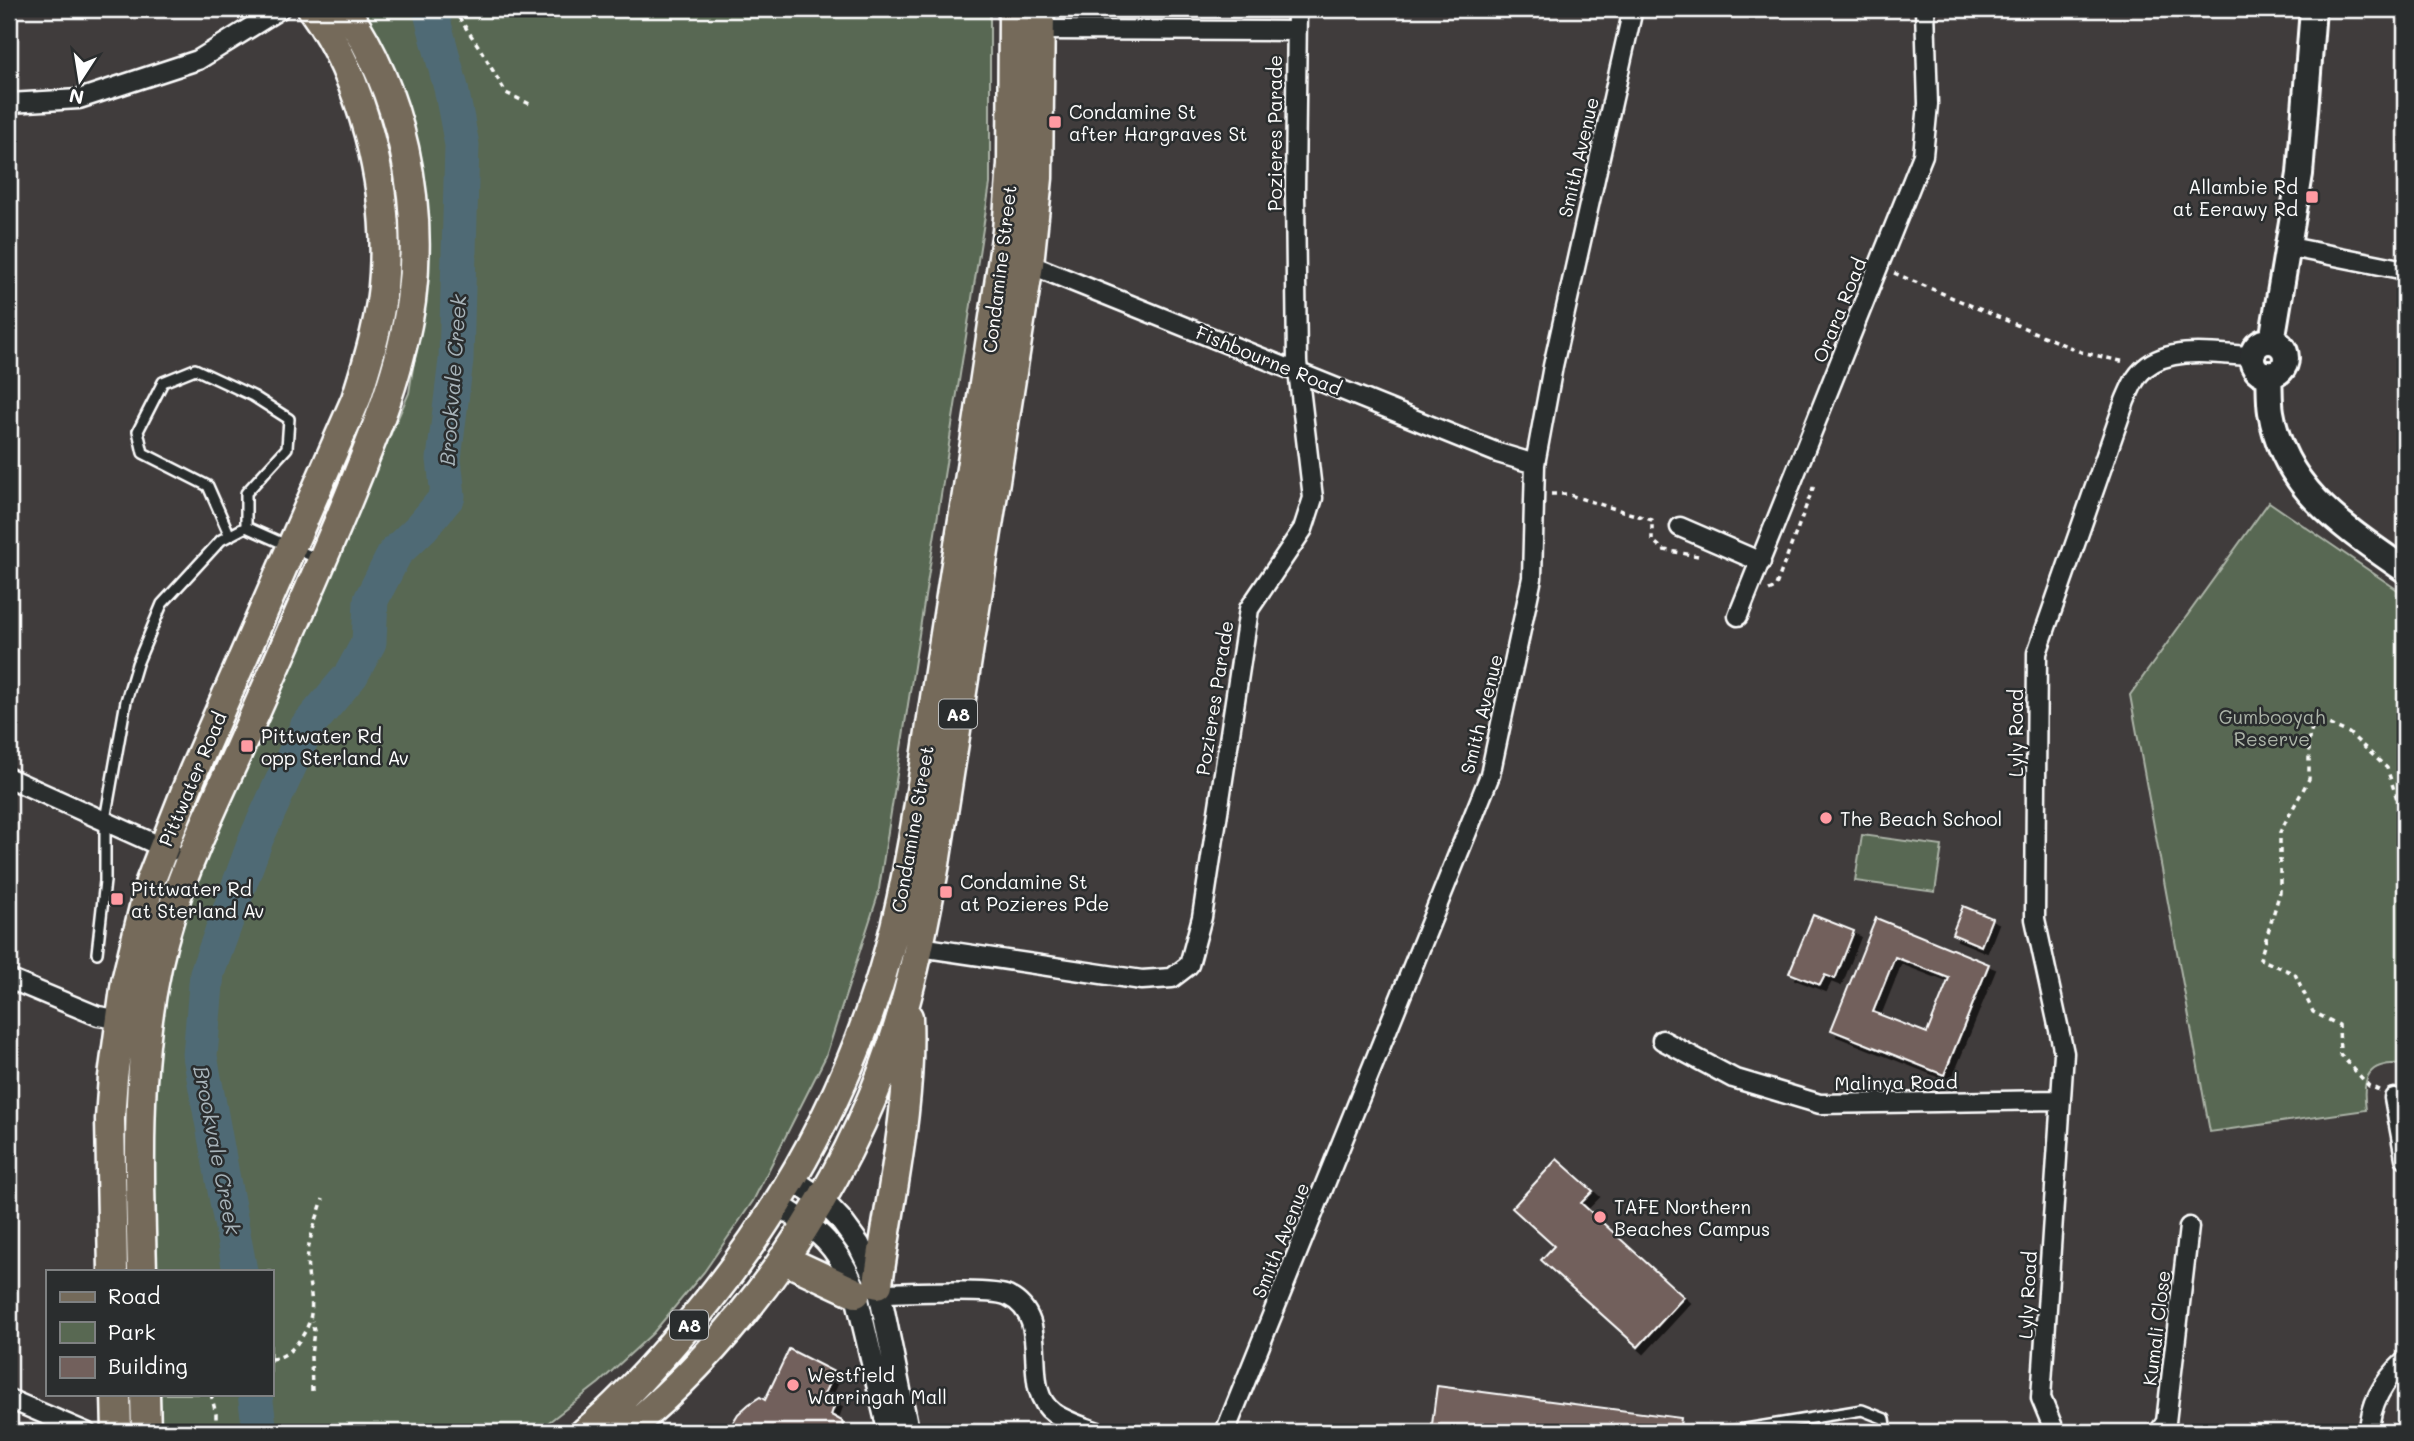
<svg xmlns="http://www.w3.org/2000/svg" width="2414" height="1441" font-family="Mali,sans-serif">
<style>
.green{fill:#586852;stroke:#acb4a8;stroke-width:2}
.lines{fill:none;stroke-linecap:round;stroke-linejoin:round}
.river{stroke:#506a75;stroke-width:35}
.building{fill:#72605c;stroke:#fff;stroke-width:2;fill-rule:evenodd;filter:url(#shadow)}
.service-casing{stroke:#fff;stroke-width:14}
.minor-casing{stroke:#fff;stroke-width:23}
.tertiary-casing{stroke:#fff;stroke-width:26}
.secondary-casing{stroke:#fff;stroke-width:30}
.primary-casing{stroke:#fff;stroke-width:33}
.trunk-casing{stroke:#fff;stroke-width:33}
.path{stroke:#fff;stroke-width:3.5;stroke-dasharray:5 5;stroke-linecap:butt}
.service{stroke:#2a2d2e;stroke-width:9}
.minor{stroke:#2a2d2e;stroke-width:18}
.tertiary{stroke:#2a2d2e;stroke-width:21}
.secondary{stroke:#2a2d2e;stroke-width:24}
.primary{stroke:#746a5a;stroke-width:28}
.trunk{stroke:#746a5a;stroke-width:28}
.poi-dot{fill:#ff9aa2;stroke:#2a2d2e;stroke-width:2.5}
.labels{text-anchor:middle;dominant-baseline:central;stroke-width:5;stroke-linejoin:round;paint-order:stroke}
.shield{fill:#2a2d2e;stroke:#bfc0c0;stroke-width:2}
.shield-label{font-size:18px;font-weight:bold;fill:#fff}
.poi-label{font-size:19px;fill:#fff;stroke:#2a2d2e;text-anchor:start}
.street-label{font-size:19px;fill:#fff;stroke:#2a2d2e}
.park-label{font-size:19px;fill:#acb4a8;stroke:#2a2d2e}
.water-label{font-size:21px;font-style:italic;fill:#a8b4ba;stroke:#2a2d2e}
</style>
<defs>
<filter id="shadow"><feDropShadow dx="6" dy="6" stdDeviation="0" flood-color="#0009"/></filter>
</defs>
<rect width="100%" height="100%" fill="#403c3c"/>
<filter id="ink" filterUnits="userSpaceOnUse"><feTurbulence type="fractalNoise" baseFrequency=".0143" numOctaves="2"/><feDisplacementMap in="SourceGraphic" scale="14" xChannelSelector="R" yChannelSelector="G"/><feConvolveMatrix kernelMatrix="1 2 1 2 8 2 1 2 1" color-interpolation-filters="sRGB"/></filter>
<g filter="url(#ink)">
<!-- green -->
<path class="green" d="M353,9H990V184L878,895L826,1056L753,1201L704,1272L653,1333L599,1383L536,1432H159L158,1394H271V1271H154L149,1117L167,969L195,870L314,608L409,393L424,298L426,199L400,86Z
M2269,502L2405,595V1064C2368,1061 2361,1076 2366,1110L2210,1132L2130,695Z
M1862,835L1942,846L1935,892L1855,881Z"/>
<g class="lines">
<!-- river -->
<path class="river" d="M240,1271L200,1056L207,973L256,839L307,727L351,675L369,642L371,600L395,553L422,527L448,496L444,459L456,360L462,145L451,88L430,9
M255,1394L260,1432"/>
</g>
<!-- building -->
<path class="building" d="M1963,906L1992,918L1981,946L1952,934Z
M1813,915L1854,931L1835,979L1825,975L1820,985L1789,973Z
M1876,918L1989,964L1944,1075L1831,1030ZM1895,957L1949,978L1927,1033L1873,1012Z
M1557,1159L1593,1191L1581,1203L1684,1297L1638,1347L1541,1260L1554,1246L1512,1208Z
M789,1349L834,1372L824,1394L836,1401L831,1415L842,1421L844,1432H727L738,1414L749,1404L760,1397L765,1400Z
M1437,1386L1681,1418L1679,1432H1431Z"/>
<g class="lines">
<defs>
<path id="service" d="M230,536L208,486L143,453L138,431L163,382L195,369L253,396L289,419L287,448L246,493V527
M97,953L105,881V820L126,701L137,664L162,604L221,540L246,527L318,559
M1727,1432L1862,1410L1885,1419L1887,1432"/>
<path id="minor" d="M1040,30L1296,31
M9,103L79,99L198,60L280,9
M2290,247L2405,270
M1029,264L1498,453L1535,464
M1680,527L1761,562
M1738,616L1923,155L1928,104L1925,9
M9,778L171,851
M920,947L1142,980L1172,978L1189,965L1202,917L1249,609L1303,529L1313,498L1297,362L1295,192L1297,9
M9,979L98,1016L130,1021
M1662,1040L1733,1078L1820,1104L2059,1100
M2394,1098L2405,1158
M880,1293C902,1293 992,1288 1008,1296C1056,1319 1017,1387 1054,1413C1067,1422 1084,1427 1098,1432
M9,1399L86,1432
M1225,1432L1490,775L1532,578L1535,464L1553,366L1633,9
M2055,1432L2041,1398L2064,1053L2035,919L2037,653L2125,401C2130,389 2135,376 2145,368C2172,345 2220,355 2252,356
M2159,1432L2166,1422L2189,1227
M2369,1432C2370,1403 2384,1380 2405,1361"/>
<path id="tertiary" d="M793,1180L821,1199L840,1219L859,1245L878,1284L908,1432
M777,1204C819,1230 839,1246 856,1293L889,1432"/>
<path id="secondary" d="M2272,341L2300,174L2313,9
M2252 358a17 17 0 1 1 34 0a17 17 0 1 1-34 0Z
M2269,374C2270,387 2269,400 2271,412C2284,490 2345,528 2405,570"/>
<path id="primary" d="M113,1271L110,1119L113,1077L126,981L150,882L194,770L356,399C369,358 382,316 384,273C389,187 363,79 312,9
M142,1271C139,1152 134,1030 171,914C188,859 213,807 237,754C274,671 311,588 346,504C373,438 401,372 411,301C424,202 402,92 345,9
M116,1394L117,1432
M145,1394L146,1432"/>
<path id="trunk" d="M783,1259L856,1293
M878,1284C890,1196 912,1106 908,1017
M585,1432C617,1406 645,1375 672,1344C772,1230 849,1097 889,950C915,855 926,751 942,653C965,512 986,372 1007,231L1012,164L1013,9
M625,1432C748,1331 843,1191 894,1040C913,983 924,923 935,864L1029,264L1038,178L1040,9"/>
</defs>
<!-- service casing -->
<use href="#service" class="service-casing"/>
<!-- minor casing -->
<use href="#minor" class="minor-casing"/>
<!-- tertiary casing -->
<use href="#tertiary" class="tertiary-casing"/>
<!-- secondary casing -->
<use href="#secondary" class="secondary-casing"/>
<!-- primary casing -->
<use href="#primary" class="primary-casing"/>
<!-- trunk casing -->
<use href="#trunk" class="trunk-casing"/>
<!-- path -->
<path class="path" d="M453,9L479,47L506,93L532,105
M1894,273L2081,352L2125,362
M1551,494H1566L1652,520V540L1664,550L1698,556
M1769,591L1775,588L1813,488V483
M2379,1090L2369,1086L2340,1054L2339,1025L2313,1012L2295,974L2260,959L2280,892V832L2309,779V738L2315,718L2349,733L2387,768L2405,824
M271,1359C282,1358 292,1351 298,1342C324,1309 304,1287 308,1252C310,1234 318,1216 323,1199
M312,1391L311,1356L314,1330L312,1321
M211,1394L216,1414V1432"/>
<!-- service -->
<use href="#service" class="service"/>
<!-- minor -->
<use href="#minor" class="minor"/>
<!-- tertiary -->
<use href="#tertiary" class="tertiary"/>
<!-- secondary -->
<use href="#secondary" class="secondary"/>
<!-- primary -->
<use href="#primary" class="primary"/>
<!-- trunk -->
<use href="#trunk" class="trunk"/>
</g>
</g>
<!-- markers -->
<g class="poi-dot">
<rect x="1048" y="115" width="14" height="14" rx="3.5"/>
<rect x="2305" y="190" width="14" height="14" rx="3.5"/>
<rect x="240" y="739" width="14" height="14" rx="3.5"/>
<circle cx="1826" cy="818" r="7"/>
<rect x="939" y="885" width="14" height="14" rx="3.5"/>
<rect x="110" y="892" width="14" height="14" rx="3.5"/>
<circle cx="1600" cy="1217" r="7"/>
<circle cx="793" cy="1385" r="7"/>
</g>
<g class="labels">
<!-- shield labels -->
<g class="shield">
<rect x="939" y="699.5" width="38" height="29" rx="5"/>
<rect x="670" y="1310.5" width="38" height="29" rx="5"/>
</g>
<g class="shield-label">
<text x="958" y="714">A8</text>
<text x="689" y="1325">A8</text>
</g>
<!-- poi labels -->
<g class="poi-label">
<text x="1069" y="111">Condamine St<tspan x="1069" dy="22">after Hargraves St</tspan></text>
<text x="2298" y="186" text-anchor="end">Allambie Rd<tspan x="2298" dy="22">at Eerawy Rd</tspan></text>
<text x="261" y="735">Pittwater Rd<tspan x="261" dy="22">opp Sterland Av</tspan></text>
<text x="1840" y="818">The Beach School</text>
<text x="960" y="881">Condamine St<tspan x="960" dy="22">at Pozieres Pde</tspan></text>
<text x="131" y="888">Pittwater Rd<tspan x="131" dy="22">at Sterland Av</tspan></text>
<text x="1614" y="1206">TAFE Northern<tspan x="1614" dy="22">Beaches Campus</tspan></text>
<text x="807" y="1374">Westfield<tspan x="807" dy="22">Warringah Mall</tspan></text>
</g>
<!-- street labels -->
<g class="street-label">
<text transform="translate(1274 133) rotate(-90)">Pozieres Parade</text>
<text transform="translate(1578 157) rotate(-77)">Smith Avenue</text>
<text transform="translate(999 269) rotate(-83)">Condamine Street</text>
<text transform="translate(1839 310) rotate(-68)">Orara Road</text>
<text transform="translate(1269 360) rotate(22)">Fishbourne Road</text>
<text transform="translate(1214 698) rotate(-81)">Pozieres Parade</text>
<text transform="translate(1481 714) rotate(-76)">Smith Avenue</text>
<text transform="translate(2015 733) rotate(-90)">Lyly Road</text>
<text transform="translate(192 779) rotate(-67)">Pittwater Road</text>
<text transform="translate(912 829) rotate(-80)">Condamine Street</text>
<text transform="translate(1896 1082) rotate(-1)">Malinya Road</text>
<text transform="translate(1280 1240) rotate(-68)">Smith Avenue</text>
<text transform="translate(2027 1295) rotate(-87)">Lyly Road</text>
<text transform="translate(2156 1328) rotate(-83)">Kumali Close</text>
</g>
<!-- park labels -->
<g class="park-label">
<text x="2272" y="716">Gumbooyah<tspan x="2272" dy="22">Reserve</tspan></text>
</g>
<!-- water labels -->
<g class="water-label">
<text transform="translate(452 380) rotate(-86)">Brookvale Creek</text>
<text transform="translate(218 1150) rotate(79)">Brookvale Creek</text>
</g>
</g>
<!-- margin -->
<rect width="2414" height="1441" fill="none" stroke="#2a2d2e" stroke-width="35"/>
<rect x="18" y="18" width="2379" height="1406" fill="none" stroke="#fff" stroke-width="2.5" filter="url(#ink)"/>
<!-- legend -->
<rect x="46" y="1270" width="228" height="126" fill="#2a2d2e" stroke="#7f8182" stroke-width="2"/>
<rect x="60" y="1292" width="35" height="10" fill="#746a5a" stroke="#7f8182" stroke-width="2"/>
<text x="108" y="1304" font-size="21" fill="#ffffff">Road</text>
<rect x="60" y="1322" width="35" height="21" fill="#586852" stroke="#7f8182" stroke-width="2"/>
<text x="108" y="1340" font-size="21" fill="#ffffff">Park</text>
<rect x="60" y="1357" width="35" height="21" fill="#72605c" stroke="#7f8182" stroke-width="2"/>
<text x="108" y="1374" font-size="21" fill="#ffffff">Building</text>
<!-- north arrow -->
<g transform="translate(80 80) rotate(192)" stroke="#2a2d2e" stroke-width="5" paint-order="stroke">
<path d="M0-5L12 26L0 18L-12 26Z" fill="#ffffff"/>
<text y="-10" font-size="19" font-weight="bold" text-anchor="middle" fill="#ffffff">N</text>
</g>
</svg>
